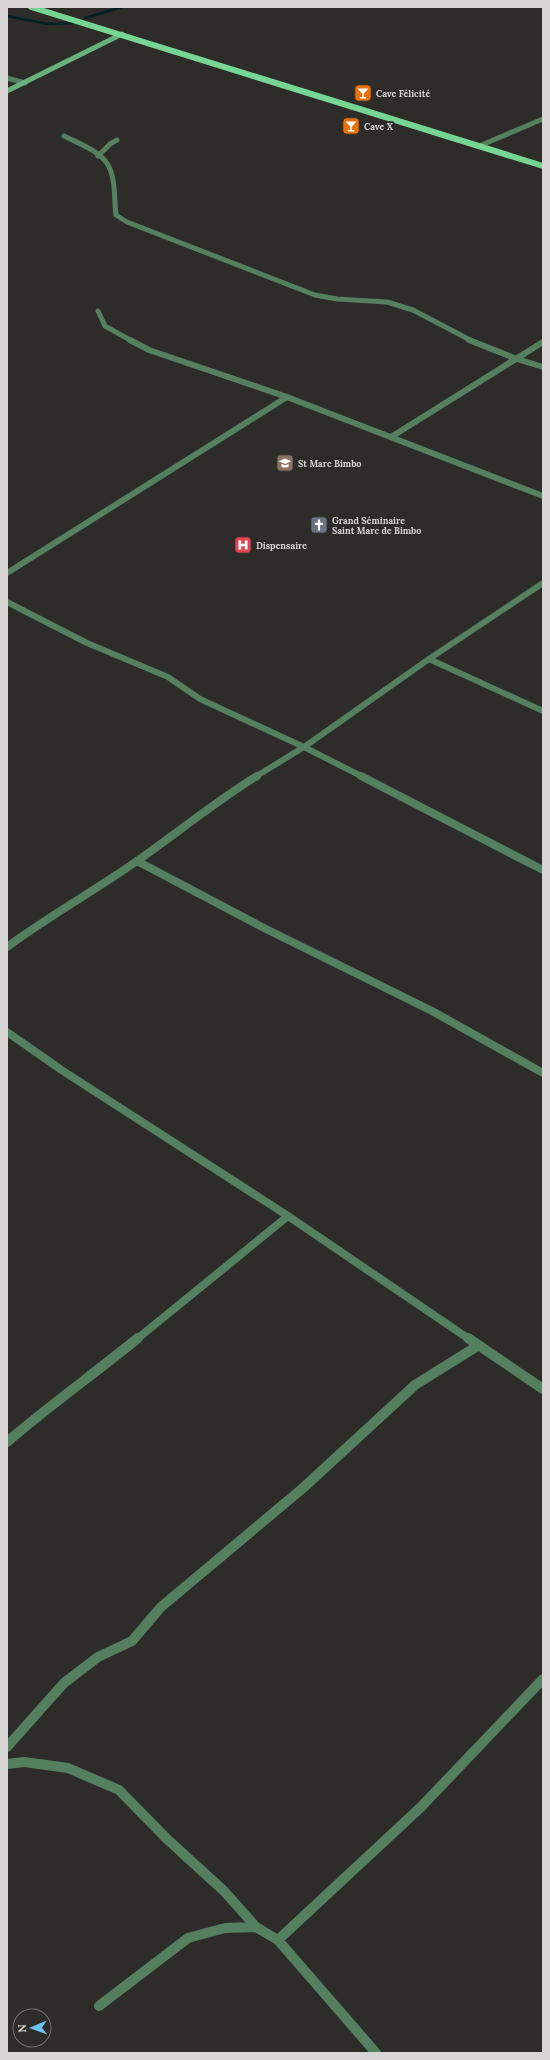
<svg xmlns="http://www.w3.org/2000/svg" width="550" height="2060" font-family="Lora,serif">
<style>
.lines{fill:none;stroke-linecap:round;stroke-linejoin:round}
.stream{stroke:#001f21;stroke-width:2.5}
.street-far3{stroke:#548060;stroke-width:5}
.street-far2{stroke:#548060;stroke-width:6}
.street-far1{stroke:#548060;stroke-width:8}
.street{stroke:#548060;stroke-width:10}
.secondary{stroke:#68b07c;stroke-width:5}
.primary{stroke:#76d592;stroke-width:6}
.labels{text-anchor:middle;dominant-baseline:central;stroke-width:3.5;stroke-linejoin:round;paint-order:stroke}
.far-poi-label{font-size:9px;font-weight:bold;fill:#d6d5d4;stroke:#2d2c29;text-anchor:start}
</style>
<rect width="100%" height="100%" fill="#2d2c29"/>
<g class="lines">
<!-- stream -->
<path class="stream" d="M7,16L48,24L73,23
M85,18L122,7"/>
<!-- street-far3 -->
<path class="street-far3" d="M7,78L25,83
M64,136C78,143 100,151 108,165C116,179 114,200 116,215L127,222L315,295L337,299L387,302L413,310L472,341
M479,146L543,119
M98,156L110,144L117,140
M98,311L105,326L132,341"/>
<!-- street-far2 -->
<path class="street-far2" d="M130,340L149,350L287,397L543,496
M469,340L517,359L543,367
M391,437L543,342
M7,573L287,397
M7,602L87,643L168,677L200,699L304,747L363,777
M429,659L543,711
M255,777L304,747L429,659L543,583"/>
<!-- street-far1 -->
<path class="street-far1" d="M361,776L543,870
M137,861L262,927L432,1011L543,1073
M7,947C49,916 94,891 137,861C177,833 215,802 257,776
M7,1032L63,1071L288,1216L469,1339
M137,1339L288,1216"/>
<!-- street -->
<path class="street" d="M468,1338L543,1389
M7,1442C49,1406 95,1373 138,1338
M7,1747L64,1683L98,1657L132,1641L161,1607L303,1488L415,1385L479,1345
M7,1764L24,1762L68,1768L119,1790L167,1839L224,1891L256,1927
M99,2006L188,1938L225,1928L256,1927L278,1940
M376,2053L278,1940L421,1807L543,1679"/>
<!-- secondary -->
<path class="secondary" d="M7,91L122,34"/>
<!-- primary -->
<path class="primary" d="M31,7L543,166"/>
</g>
<!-- icons -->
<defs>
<symbol id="bar-square" viewBox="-11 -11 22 22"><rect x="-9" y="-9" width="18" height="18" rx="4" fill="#e8710a" stroke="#2d2c29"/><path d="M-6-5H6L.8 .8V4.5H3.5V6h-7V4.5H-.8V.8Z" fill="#fff"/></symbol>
<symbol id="school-square" viewBox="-11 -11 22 22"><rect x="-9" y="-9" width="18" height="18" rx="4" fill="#8d6e63" stroke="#2d2c29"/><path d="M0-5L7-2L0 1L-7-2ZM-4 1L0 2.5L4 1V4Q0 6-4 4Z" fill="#fff"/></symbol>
<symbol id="church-square" viewBox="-11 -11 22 22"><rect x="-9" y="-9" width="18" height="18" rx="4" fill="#6b7280" stroke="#2d2c29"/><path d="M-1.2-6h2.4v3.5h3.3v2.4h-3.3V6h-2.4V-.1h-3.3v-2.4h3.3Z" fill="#fff"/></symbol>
<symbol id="hospital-square" viewBox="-11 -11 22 22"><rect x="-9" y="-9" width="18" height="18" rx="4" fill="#e0444e" stroke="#2d2c29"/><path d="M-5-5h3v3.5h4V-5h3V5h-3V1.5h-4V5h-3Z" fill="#fff"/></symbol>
</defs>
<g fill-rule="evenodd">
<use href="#bar-square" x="353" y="83" width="20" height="20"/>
<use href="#bar-square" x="341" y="116" width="20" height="20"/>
<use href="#school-square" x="275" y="453" width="20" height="20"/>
<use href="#church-square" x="309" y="515" width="20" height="20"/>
<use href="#hospital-square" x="233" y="535" width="20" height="20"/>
</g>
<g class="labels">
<!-- far-poi labels -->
<g class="far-poi-label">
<text x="376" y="93">Cave Félicité</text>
<text x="364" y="126">Cave X</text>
<text x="298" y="463">St Marc Bimbo</text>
<text x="332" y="520">Grand Séminaire<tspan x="332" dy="10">Saint Marc de Bimbo</tspan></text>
<text x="256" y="545">Dispensaire</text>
</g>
</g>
<!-- border -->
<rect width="550" height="2060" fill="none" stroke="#d6d5d4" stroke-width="16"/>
<!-- north arrow -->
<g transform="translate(32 2028) rotate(268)"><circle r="19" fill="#2d2c29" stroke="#71706d"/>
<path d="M0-3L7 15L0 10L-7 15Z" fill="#6cc3f2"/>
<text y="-6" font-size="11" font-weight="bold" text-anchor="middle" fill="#d6d5d4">N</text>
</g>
</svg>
